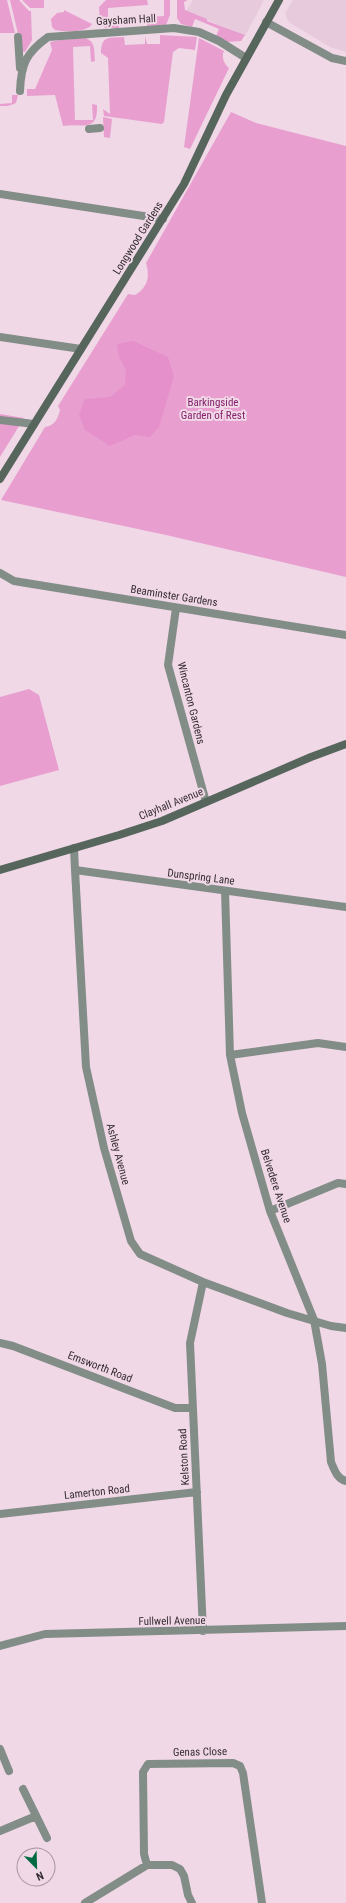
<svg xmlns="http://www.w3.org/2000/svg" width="346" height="1903" font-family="'Roboto Condensed',sans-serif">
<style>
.built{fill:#e8cadd}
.green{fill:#e89fd0}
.forest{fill:#e690cb}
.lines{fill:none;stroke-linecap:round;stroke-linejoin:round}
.street{stroke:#838d87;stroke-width:8}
.secondary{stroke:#57665d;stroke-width:8}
.labels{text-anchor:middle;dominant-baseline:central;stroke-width:4;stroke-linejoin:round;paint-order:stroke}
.street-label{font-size:11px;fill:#362d32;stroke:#f0d8e7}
.park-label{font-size:11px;fill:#84226c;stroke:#f0d8e7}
</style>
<rect width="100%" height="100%" fill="#f0d8e7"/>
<!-- built -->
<path class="built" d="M193,0H264L245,36L186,11Z
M293,0H346V52L330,47L290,23L287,19L285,13Z"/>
<!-- green -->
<path class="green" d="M0,0H7L15,33H0Z
M10,0H19L29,11H31L32,40L25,52L22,51Z
M22,0H44V8H30Z
M106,0H147L148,5L108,8V22H119V28H105L100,21L99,7Z
M164,0H170V15L166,25L147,27V17L164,16Z
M177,0H188L184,2L185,10L207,19V21L245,35L241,41L227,42L216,36L219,29L195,19L192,27L181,24L177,18Z
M64,10L92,24C87,33 65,32 55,30L52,27L51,19L57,13L64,12Z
M160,35L197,37L195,50L179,48L173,52L164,122L162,124L104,116L103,109L110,114L108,58L101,53C101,35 110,38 124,37L125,45L145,44V36L147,44H160Z
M85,38C96,41 94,52 95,61L91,62L90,46L73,47L75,120H93L92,104L97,105C98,133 82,123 63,126L55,95L27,96V89H35L52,50L50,42L60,40Z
M199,38L224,51C221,56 224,64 229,68L190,149L184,147Z
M12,95H18L16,103L8,106H0V104L12,103Z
M231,112L256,123L346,146V577L166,535L1,500L45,427C54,426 58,419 60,410L58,406L128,294L135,295C148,287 150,277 146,263Z
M103,117L112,119L110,138L104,137Z
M0,414L24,418L0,457Z
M29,689L39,695L59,770L0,786V697Z"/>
<!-- forest -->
<path class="forest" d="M133,341L168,357L174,376L159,427L150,437L135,435L110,446L85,430L79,415L85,399L110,397L125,385L126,370L119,357L117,344Z"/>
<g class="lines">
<!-- street -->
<path class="street" d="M266,22L332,58L346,61
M18,37L20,68
M20,91C21,64 26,53 48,37L174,28L199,32L219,41L246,58
M89,129L100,128
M0,194L163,219
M0,337L81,349
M0,420L34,424
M0,573L14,581L346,635
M176,608L168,665L206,802
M74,848L75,870L346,907
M75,870L86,1067L104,1148L131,1241L140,1254L203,1282L287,1313L331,1326L346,1328
M225,891L230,1055L242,1113L270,1211L314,1320L322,1364L331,1462C334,1469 337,1479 346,1481
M230,1055L318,1043L346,1047
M270,1211L338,1183L346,1184
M203,1282L190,1343L203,1631
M0,1343L13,1346L175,1408H192
M0,1514L197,1492
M0,1646L45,1634L346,1626
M0,1749L9,1771
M23,1789L47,1838
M0,1831L36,1816
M147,1865L144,1854L143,1772L148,1764L233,1763L240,1766L243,1773L262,1903
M85,1903L147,1865H172L180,1869L184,1876L188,1895L192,1903"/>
<!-- secondary -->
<path class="secondary" d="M0,479L184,184L226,95L279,0
M0,870L119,835L162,821L311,757L346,744"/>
</g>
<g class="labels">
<!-- street labels -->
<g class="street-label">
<text transform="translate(126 20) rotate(-3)">Gaysham Hall</text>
<text transform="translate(138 238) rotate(-58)">Longwood Gardens</text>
<text transform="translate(174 596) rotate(9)">Beaminster Gardens</text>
<text transform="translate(191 703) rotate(76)">Wincanton Gardens</text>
<text transform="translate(171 804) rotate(-22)">Clayhall Avenue</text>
<text transform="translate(201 877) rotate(7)">Dunspring Lane</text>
<text transform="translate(118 1154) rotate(75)">Ashley Avenue</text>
<text transform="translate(276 1186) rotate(72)">Belvedere Avenue</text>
<text transform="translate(100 1367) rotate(21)">Emsworth Road</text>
<text transform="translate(184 1457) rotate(-93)">Kelston Road</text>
<text transform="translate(97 1492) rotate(-6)">Lamerton Road</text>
<text transform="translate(172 1621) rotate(-1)">Fullwell Avenue</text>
<text transform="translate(200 1752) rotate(-1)">Genas Close</text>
</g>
<!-- park labels -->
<g class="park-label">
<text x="213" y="402">Barkingside<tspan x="213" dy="13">Garden of Rest</tspan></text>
</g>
</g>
<!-- north arrow -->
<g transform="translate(36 1867) rotate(157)"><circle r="19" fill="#f0d8e7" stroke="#a6949f"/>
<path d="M0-3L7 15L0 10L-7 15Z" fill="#006b42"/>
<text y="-6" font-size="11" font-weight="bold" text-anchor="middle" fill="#362d32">N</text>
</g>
</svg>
